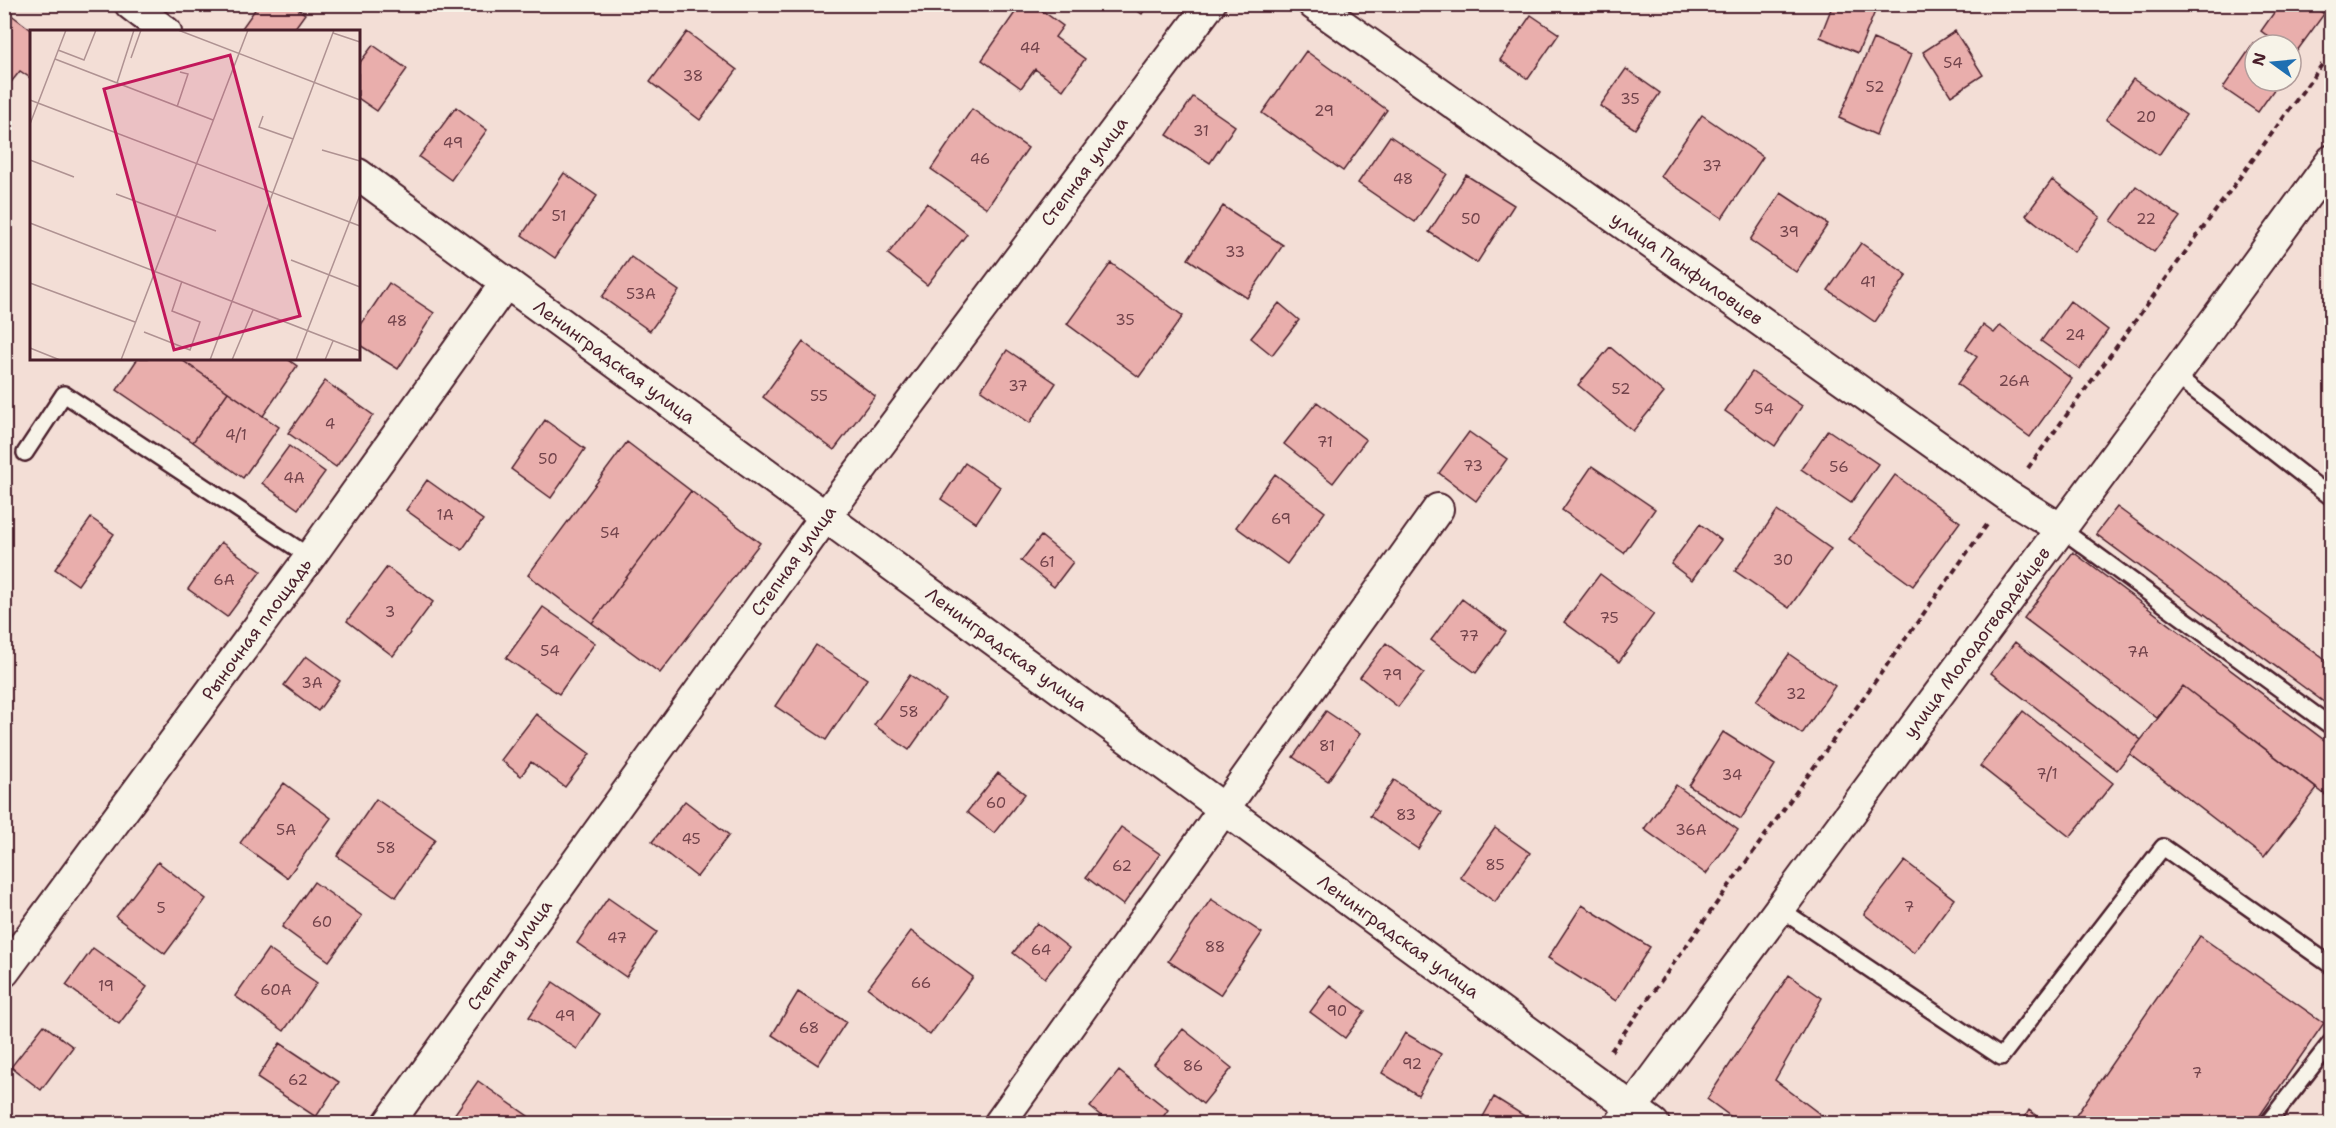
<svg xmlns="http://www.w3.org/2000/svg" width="2336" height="1128" font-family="'Shantell Sans',sans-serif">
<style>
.building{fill:#e9aeac;stroke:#4a1f2b;stroke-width:1.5}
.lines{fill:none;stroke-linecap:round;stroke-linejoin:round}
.lane-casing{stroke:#4a1f2b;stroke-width:20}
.street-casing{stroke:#4a1f2b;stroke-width:34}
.path{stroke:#4a1f2b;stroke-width:4;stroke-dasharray:6 4.5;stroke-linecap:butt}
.lane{stroke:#f7f3e8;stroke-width:15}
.street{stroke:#f7f3e8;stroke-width:30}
.labels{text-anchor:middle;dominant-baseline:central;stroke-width:4.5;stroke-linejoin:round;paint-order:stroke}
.number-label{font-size:15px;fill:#72434b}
.street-label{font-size:18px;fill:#4a1f2b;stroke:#f7f3e8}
.inset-road{fill:none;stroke:#af9292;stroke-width:1.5}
.view{fill:#c2185b;fill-opacity:0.15;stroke:#c2185b;stroke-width:3}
.inset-edge{fill:none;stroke:#4a1f2b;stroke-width:3}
</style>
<rect width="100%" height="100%" fill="#f3ded6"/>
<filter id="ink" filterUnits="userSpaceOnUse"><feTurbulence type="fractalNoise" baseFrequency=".0167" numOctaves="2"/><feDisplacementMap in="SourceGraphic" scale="12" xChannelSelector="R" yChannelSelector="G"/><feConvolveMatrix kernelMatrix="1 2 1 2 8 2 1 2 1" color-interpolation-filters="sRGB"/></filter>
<g filter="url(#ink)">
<!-- building -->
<path class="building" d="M259,4H291L305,14L292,32H247L242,28Z
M1021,4H1033L1063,26L1055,37L1085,59L1063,90L1035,69L1021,88L982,60Z
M1127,4H1148L1142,14Z
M1833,4H1878L1858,53L1820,37Z
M2280,4H2310L2324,14L2294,55L2291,53V45H2280L2261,31Z
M6,11L34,32H32V79L20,71L4,91Z
M1531,15L1559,34L1528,79L1500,60Z
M1955,31L1983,75L1951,96L1923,52Z
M687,32L737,70L700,120L650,82Z
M1873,39L1911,55L1876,135L1839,118Z
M2254,43L2257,45H2255V81H2280L2258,112L2223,88Z
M373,45L407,69L377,111L358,98V65Z
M1306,51L1387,110L1343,171L1262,113Z
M1626,69L1660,93L1635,129L1600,106Z
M2133,79L2186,115L2159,155L2106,119Z
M1193,97L1235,126L1210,163L1167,135Z
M456,107L487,130L451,180L419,157Z
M972,109L1028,148L987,208L931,169Z
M1702,115L1763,157L1722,218L1660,176Z
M1390,136L1447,174L1415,222L1358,183Z
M564,173L597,196L555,258L522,235Z
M1466,175L1514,205L1477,263L1429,232Z
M2052,180L2100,217L2074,252L2026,215Z
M2136,186L2180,217L2154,252L2111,221Z
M1781,193L1828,224L1796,272L1750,240Z
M927,203L967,234L927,285L888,254Z
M1223,206L1283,245L1247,298L1188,259Z
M1861,243L1907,275L1875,322L1828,290Z
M631,257L679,291L650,331L602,297Z
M1111,263L1183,316L1139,377L1067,324Z
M389,283L434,313L398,369L358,344V329Z
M2070,301L2108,330L2080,369L2041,341Z
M1279,303L1299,320L1272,355L1251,338Z
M1983,325L1994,333L2000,326L2072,379L2030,437L1957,384L1977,357L1966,349Z
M803,342L875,396L834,450L763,397Z
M1610,347L1664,393L1633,431L1578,385Z
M1007,350L1056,383L1030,423L981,390Z
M138,358H179L228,392L193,442L117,390Z
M179,358H286L297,366L263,416Z
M1752,372L1802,406L1775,446L1725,411Z
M325,381L373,415L336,467L288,433Z
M228,392L279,427L243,478L193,442Z
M1317,402L1366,440L1333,483L1284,444Z
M545,420L585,449L551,498L511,469Z
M1828,430L1878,464L1851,503L1801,469Z
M1469,432L1507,459L1476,501L1439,473Z
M627,442L691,491L592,623L528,575Z
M289,446L325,472L298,509L262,483Z
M965,463L1000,487L976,523L941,499Z
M1592,466L1655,509L1624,553L1562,510Z
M1275,474L1325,512L1287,564L1236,527Z
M1895,475L1960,522L1913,586L1849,539Z
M427,480L483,520L462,550L406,510Z
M691,491L760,543L660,673L592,623Z
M2117,507L2332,665V708L2096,534Z
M1777,511L1831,549L1789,608L1735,571Z
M91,518L114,534L78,585L55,569Z
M1700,524L1721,540L1692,580L1671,564Z
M1041,536L1073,562L1054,587L1021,561Z
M221,542L261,571L227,617L188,589Z
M2073,552L2332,746V800L2183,686L2157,718L2024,618Z
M387,567L433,602L393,656L347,621Z
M1600,574L1654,614L1619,662L1564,622Z
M1462,599L1506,632L1476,673L1431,640Z
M543,607L595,643L559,694L506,658Z
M2015,642L2141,740L2117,770L1991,673Z
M1386,643L1424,673L1398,707L1360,677Z
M816,645L867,679L826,740L775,706Z
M1789,654L1835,686L1802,734L1756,701Z
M306,656L340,681L318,711L284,685Z
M910,675L945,699L909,750L874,725Z
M2183,686L2317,789L2264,857L2130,754Z
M1326,711L1360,734L1328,781L1293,757Z
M2023,711L2113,783L2070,837L1980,766Z
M536,714L590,754L565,787L531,762L521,776L501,760Z
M1723,732L1775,765L1741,819L1689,786Z
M998,773L1025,794L994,833L967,812Z
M1394,780L1442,813L1418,849L1370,816Z
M284,783L331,818L287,878L240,843Z
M1676,785L1738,830L1706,874L1644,829Z
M376,799L435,840L396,897L337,856Z
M685,801L729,835L697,877L652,842Z
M1121,827L1160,854L1123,905L1086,877Z
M1495,828L1530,853L1495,902L1460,877Z
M1905,861L1954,899L1914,953L1864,914Z
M158,862L206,899L165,954L116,917Z
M314,882L362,916L329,961L282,927Z
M608,898L657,932L626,977L577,943Z
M1211,899L1262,933L1220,995L1168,961Z
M1582,905L1650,947L1616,1001L1548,958Z
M1037,923L1069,948L1045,978L1013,953Z
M911,931L973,977L930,1035L868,988Z
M2200,936L2324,1023L2254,1124H2070Z
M93,948L147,987L119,1024L66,985Z
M268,949L317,983L284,1031L235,996Z
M1789,975L1822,998L1775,1080L1833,1124H1741L1707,1099Z
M553,982L600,1014L577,1049L529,1017Z
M1330,985L1365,1011L1345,1038L1310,1012Z
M798,992L846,1022L818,1065L772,1035Z
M44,1025L73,1047L41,1090L11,1067Z
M1183,1029L1232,1068L1203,1104L1154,1064Z
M1405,1033L1441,1054L1418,1095L1382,1073Z
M280,1043L339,1082L316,1117L257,1078Z
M1119,1071L1168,1110L1158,1124H1111L1090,1107Z
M478,1081L528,1116L523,1124L449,1122Z
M1494,1097L1537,1124H1479Z
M2029,1110L2047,1124H2021Z"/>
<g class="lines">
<defs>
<path id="lane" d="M2175,375L2332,498
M25,453L64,394L310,557
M2061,529L2332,727
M1780,909L2001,1057L2163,847L2332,966
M2267,1124L2332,1041"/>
<g id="street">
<path d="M130,4L166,32"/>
<path id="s1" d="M1313,4L2008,496L2061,529"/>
<path id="s2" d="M358,174L1654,1124"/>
<path id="s3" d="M4,972L310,557L505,284"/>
<path id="s4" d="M1621,1123L2175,375L2332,160"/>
<path id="s5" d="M388,1124L825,517L1210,4"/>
<path d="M999,1124L1438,509"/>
</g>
</defs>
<!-- lane casing -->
<use href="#lane" class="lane-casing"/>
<!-- street casing -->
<use href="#street" class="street-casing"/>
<!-- path -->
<path class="path" d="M2028,468L2332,51
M1611,1051L1989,522"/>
<!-- lane -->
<use href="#lane" class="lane"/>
<!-- street -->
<use href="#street" class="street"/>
</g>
</g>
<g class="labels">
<!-- number labels -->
<g class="number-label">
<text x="1030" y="48">44</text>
<text x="1953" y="63">54</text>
<text x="693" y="76">38</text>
<text x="1875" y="87">52</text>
<text x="1630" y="99">35</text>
<text x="1324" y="111">29</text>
<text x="2146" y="117">20</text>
<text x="1201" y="131">31</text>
<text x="453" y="143">49</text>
<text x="980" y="159">46</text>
<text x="1712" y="166">37</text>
<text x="1403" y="179">48</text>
<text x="559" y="216">51</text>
<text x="1471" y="219">50</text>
<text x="2146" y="219">22</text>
<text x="1789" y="232">39</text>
<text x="1235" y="252">33</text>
<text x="1868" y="282">41</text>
<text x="641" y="294">53А</text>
<text x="1125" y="320">35</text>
<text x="397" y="321">48</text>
<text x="2075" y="335">24</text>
<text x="2014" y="381">26А</text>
<text x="1018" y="386">37</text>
<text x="1621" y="389">52</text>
<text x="819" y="396">55</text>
<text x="1764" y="409">54</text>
<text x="330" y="424">4</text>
<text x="236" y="435">4/1</text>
<text x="1325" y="442">71</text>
<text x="548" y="459">50</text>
<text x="1473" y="466">73</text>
<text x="1839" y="467">56</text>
<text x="294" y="478">4А</text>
<text x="445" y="515">1А</text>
<text x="1281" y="519">69</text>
<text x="610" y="533">54</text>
<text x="1783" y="560">30</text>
<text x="1047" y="562">61</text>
<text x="224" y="580">6А</text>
<text x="390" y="612">3</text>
<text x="1609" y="618">75</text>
<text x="1469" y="636">77</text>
<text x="550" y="651">54</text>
<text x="2138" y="652">7А</text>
<text x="1392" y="675">79</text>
<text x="312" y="683">3А</text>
<text x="1796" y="694">32</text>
<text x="909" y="712">58</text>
<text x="1327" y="746">81</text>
<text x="2047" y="774">7/1</text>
<text x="1732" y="775">34</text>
<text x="996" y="803">60</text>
<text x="1406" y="815">83</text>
<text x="286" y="830">5А</text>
<text x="1691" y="830">36А</text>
<text x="691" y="839">45</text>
<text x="386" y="848">58</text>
<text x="1495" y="865">85</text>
<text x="1122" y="866">62</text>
<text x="1909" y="907">7</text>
<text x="161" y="908">5</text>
<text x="322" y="922">60</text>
<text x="617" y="938">47</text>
<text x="1215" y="947">88</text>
<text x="1041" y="950">64</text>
<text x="921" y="983">66</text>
<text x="106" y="986">19</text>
<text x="276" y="990">60А</text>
<text x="1337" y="1011">90</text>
<text x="565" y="1016">49</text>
<text x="809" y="1028">68</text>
<text x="1412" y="1064">92</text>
<text x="1193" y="1066">86</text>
<text x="2197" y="1073">7</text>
<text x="298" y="1080">62</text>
</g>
<!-- street labels -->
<g class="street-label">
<text stroke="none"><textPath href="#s5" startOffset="1180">Степная улица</textPath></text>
<text stroke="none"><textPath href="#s1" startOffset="458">улица Панфиловцев</textPath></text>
<text stroke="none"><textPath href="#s2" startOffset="318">Ленинградская улица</textPath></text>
<text stroke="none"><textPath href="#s5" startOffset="694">Степная улица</textPath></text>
<text stroke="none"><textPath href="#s3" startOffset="426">Рыночная площадь</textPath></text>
<text stroke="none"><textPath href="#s4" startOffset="598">улица Молодогвардейцев</textPath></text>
<text stroke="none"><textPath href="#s2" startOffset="804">Ленинградская улица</textPath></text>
<text stroke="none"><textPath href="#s2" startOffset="1290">Ленинградская улица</textPath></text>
<text stroke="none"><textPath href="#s5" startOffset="208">Степная улица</textPath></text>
</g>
</g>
<!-- overview -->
<g transform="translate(30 30)">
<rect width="330" height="330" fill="#f3ded6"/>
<path class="inset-road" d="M148,0L330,70M303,3L330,12M28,20L54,30L66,0M101,28L111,0M25,29L183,90M87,53L104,0M0,70L330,196M147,77L158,44L150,42M233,86L229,97L263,109M0,94L36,0M292,120L330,131M0,130L44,147M86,164L186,201M0,193L330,321M261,230L330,257M0,253L105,292M114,302L160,320L170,292L142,281L152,251M0,318L30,330M91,330L218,0M180,330L304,0M202,330L223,280M266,330L330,165M295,330L303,311"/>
<path class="view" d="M200,25L270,286L144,320L74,59Z"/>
<rect width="330" height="330" class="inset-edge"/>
</g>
<!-- margin -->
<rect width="2336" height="1128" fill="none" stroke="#f7f3e8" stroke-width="24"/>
<rect x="12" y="12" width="2312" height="1104" fill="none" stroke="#4a1f2b" stroke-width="2" filter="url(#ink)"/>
<!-- north arrow -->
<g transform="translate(2273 63) rotate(285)"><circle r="28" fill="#f7f3e8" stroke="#b29e9c" stroke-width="1.5"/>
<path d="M0-4.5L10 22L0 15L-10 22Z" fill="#1f6fb2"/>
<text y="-9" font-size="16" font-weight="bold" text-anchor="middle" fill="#4a1f2b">N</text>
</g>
</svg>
